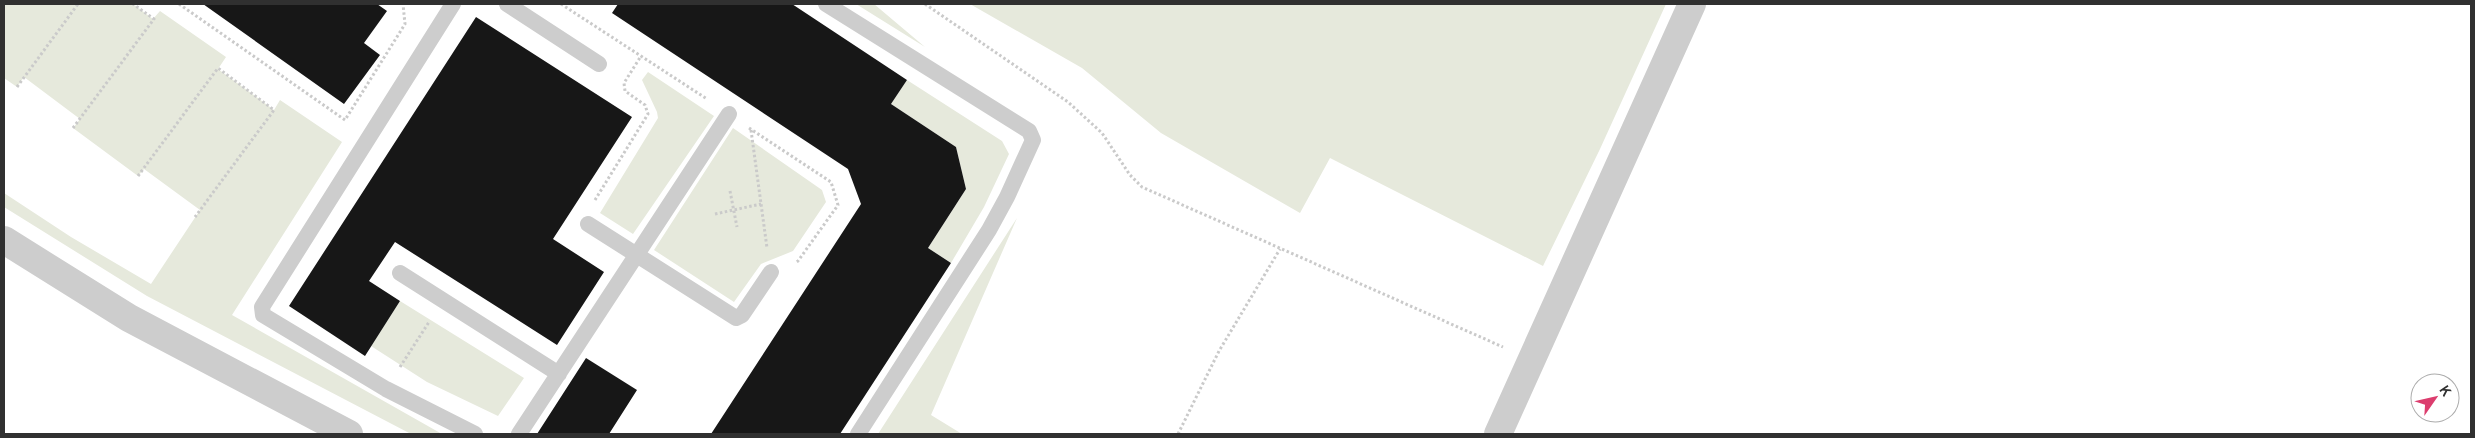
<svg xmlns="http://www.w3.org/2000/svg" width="2475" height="438" font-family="Overpass,sans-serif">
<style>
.green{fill:#e6e9dc}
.building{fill:#171717}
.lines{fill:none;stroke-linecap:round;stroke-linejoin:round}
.path{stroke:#cacaca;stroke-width:3;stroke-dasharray:2.5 2.5;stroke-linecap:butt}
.service{stroke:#cdcdcd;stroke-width:16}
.minor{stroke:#cdcdcd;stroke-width:28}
</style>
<rect width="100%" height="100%" fill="#fff"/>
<!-- green -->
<path class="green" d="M4,4H133L153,19L160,11L226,57L218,69L274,110L280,100L342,142L232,315L442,434H411L147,296L4,207V193L71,237L151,284L200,210L144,169L138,176L73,128L80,119L24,77L17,87L4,78Z
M856,4H874L925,47Z
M970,4H1666L1600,149L1543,266L1330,158L1300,213L1161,133L1082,68Z
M648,72L714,116L633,234L600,213L658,118L657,112L642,80Z
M907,80L1002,141L1009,154L984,207L951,263L928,248L966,189L956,147L891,104Z
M733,128L822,190L826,202L793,251L761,264L734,302L654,250Z
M1017,218L931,415L962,434H878Z
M400,301L524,378L498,416L427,382L371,346Z"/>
<!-- building -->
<path class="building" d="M203,4H377L387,11L364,43L380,55L344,104Z
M618,4H792L907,80L891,104L956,147L966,189L928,248L951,263L840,434H711L861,204L848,169L612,13Z
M476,17L632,117L553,239L604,272L557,345L395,242L369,281L400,301L365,356L289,306Z
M586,358L637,390L609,434H537Z"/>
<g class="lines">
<!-- path -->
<path class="path" d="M179,4L345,120L405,24L403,4
M561,4L707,99
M925,4L1068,102L1102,133L1130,175L1142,187L1503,347
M17,87L78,4
M73,128L154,19L133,4
M749,128L831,182L838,205L798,261L795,263
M751,130L767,248
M138,176L218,68L274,110L195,217
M730,191L737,227
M595,200L648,114L645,105L625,91L624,83L641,56
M715,214L761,204
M400,367L429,322
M1178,434L1219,351L1280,249"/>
<!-- service -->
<path class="service" d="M453,4L262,307L263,315L386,389L475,434
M507,4L599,64
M826,4L1029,131L1033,140L1007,197L989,230L858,434
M588,224L736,318L742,315L771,272
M400,273L559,374
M519,434L729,114"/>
<!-- minor -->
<path class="minor" d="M4,240L129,318L349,434
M1498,434L1692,4"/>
</g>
<!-- border -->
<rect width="2475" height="438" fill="none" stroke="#303030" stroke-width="10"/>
<!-- north arrow -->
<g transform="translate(2435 398) rotate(56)"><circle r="24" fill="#ffffff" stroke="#acacac"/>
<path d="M0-4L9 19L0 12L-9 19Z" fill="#dc3d6e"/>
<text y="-8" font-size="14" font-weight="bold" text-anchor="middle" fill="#303030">K</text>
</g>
</svg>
